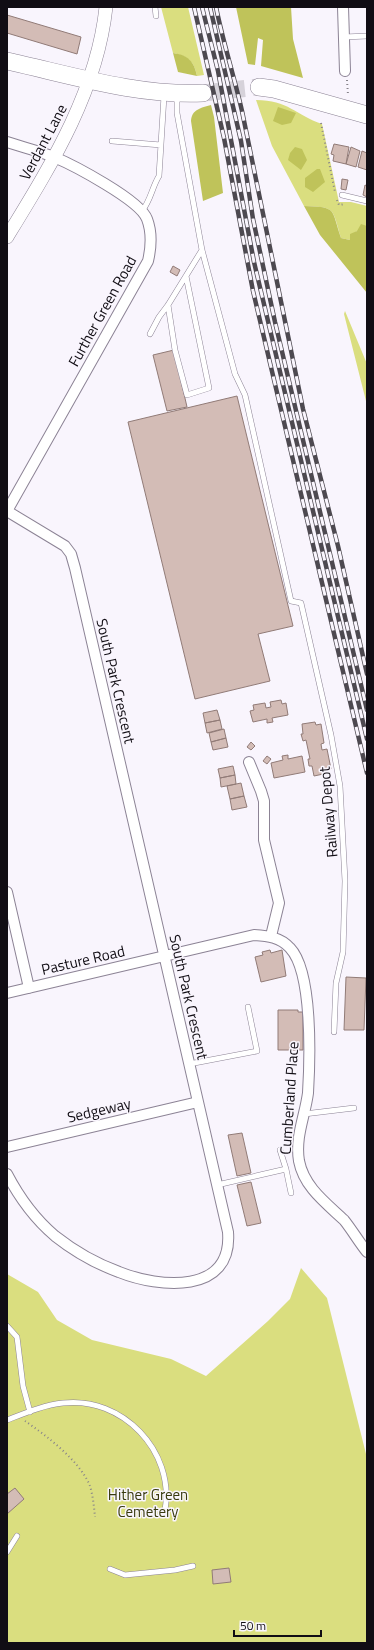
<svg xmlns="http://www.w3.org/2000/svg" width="374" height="1650" font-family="'Titillium Web',sans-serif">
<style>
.green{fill:#dade7f}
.forest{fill:#bfc35a}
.building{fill:#d3bcb6;stroke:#917b77}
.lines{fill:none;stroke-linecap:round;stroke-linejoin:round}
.trunk-tunnel{stroke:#d6d2da;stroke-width:17;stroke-dasharray:17 8;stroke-linecap:butt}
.service-casing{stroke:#8c8395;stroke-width:6}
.minor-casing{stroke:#8c8395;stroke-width:12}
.tertiary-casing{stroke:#8c8395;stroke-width:14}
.trunk-casing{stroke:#8c8395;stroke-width:18}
.path{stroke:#868289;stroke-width:2;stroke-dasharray:1 3;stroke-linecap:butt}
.service{stroke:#fff;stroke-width:5}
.minor{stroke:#fff;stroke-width:10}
.tertiary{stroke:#fff;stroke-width:13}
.trunk{stroke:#fff;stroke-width:17}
.rail-casing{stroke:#4d4950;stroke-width:4.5}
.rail{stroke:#f9f5fd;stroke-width:3;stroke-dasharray:9;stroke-linecap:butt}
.labels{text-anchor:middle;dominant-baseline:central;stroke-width:3;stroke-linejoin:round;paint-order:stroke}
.street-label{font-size:15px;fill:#110d14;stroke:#f9f5fd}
.park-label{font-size:15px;fill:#383a0d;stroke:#f9f5fd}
</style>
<rect width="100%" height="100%" fill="#f9f5fd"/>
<!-- green -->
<path class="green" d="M161,7H188L204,75L197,76C194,61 188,56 173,53Z
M256,100C288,100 296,115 322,124L339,202H351L367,206V234L357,231L350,236V240L341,238C332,208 336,207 304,206L272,146Z
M345,311L367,364V405L344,314Z
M301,1268L327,1298L367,1458V1643H7V1274L38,1292L57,1320L92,1340L171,1359L206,1376L268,1321L290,1299Z"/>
<!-- forest -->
<path class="forest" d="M236,7H291L293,39L303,78L261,66L263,40L258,38L255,65L248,64Z
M173,53C188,55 194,61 197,76L178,72Z
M211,105L214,117L223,193L203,201L191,121C192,109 201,108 211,105Z
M278,107L296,113L291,123L282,125L273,121Z
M295,147L302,149L307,160L301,170L288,160L290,153Z
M317,169H320L325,182L313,192L305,187V178Z
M304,206C338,207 331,209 341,238L350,240V234L357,231L361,224L367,226V293L320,235Z"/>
<!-- building -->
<path class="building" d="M7,15L81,37L77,54L7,33Z
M334,144L349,147L346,164L333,161L334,155L331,154Z
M351,147L360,151L356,167L346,164Z
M362,151L367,153V170L358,167Z
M342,179L348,180L346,190L341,189Z
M365,185L367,186V197L363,195Z
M173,266L180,270L177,276L170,272Z
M174,350L187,407L167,411L153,355Z
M237,396L293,626L258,634L270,681L195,699L128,422Z
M281,700L282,704L286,703L288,715L272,718L273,722L267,723V719L253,722L250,711L254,710L253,705L265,703L266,708L271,707L270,702Z
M217,710L220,720L205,723L203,713Z
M220,720L222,729L207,733L205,723Z
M315,722L316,725L321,724L324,743L321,744L322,750L327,749L331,769L328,770V773L314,776L312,766H309L308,759H310L306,740L303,741L301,734H303L302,724Z
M224,729L226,738L211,742L209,733Z
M226,738L228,747L213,750L211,742Z
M251,742L255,746L251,750L247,747Z
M288,755V759L302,756L305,772L274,778L271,763L283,760L282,756Z
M267,756L271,759L267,764L263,761Z
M233,766L235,775L220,778L218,769Z
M235,775L236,784L221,787L220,778Z
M241,783L244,796L230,799L227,786Z
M244,796L247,807L232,810L230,799Z
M270,950L271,953L282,950L286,976L261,982L255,957L263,955L262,952Z
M346,977L366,978L364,1030H344Z
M278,1010H298V1012H303V1050H278Z
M242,1133L251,1173L237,1176L228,1135Z
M251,1182L261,1223L247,1226L237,1185Z
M15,1488L24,1499L7,1514V1494Z
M229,1568L231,1582L213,1584L212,1570Z"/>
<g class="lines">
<!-- trunk-tunnel -->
<path class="trunk-tunnel" d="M203,93L259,87"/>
<defs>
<path id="service" d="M155,7L156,16
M344,37L367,36
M177,95V113L202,250L235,374L245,395L291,601L301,603L331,735L340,786L345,881L343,952L336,983L334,1032
M112,141L161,145
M342,195L367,201
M142,211C151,200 152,187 159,176L164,96
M168,305L175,350L187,395L209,388L186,276
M150,334L159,317L168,305L202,250
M189,1064L257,1051L248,1007
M304,1114L354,1108
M280,1150L286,1169
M217,1185L286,1169L291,1193
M7,1326L17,1337L23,1386L30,1412
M7,1420C25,1413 44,1405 63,1403C122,1396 175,1451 165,1510
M7,1552L17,1536
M110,1569L125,1575L175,1570L193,1566"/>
<path id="minor" d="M343,7L345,71
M7,142C22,147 39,151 54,157C73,165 140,200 147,219C152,232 151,248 148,261L7,511L65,546L71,554L75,568L228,1232C233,1295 159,1288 119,1272C97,1264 74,1251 55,1236C35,1219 19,1197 7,1174
M249,762L261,791L264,801V840L279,903L271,936
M7,892L29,988
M7,993L254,935C268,936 280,937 290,948C313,972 310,1060 308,1093C305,1116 295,1137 299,1161C304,1187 326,1203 344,1220C352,1230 359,1242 367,1252
M7,1147L198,1102"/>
<path id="tertiary" d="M7,237C51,165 97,92 106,7"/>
<path id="trunk" d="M7,61C71,75 137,96 203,93
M259,87L274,89L367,115"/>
</defs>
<!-- service casing -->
<use href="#service" class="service-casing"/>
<!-- minor casing -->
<use href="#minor" class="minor-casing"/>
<!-- tertiary casing -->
<use href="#tertiary" class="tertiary-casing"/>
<!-- trunk casing -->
<use href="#trunk" class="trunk-casing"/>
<!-- path -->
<path class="path" d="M347,80L348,95
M321,123L335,192
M337,200L339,205L345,204
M25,1421C47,1436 80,1461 90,1486C93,1496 94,1507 95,1517"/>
<!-- service -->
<use href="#service" class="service"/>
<!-- minor -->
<use href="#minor" class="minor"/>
<!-- tertiary -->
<use href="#tertiary" class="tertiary"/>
<!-- trunk -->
<use href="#trunk" class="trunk"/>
<defs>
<path id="rail" d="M194,7L224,138L253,291L367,773
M202,7L218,71L254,262L367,739
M210,7L241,141L253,219L275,322L367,710
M216,7C223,42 234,76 242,111L303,409L338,546L367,674"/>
</defs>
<!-- rail casing -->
<use href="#rail" class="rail-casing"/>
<!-- rail -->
<use href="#rail" class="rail"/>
</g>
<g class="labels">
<!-- street labels -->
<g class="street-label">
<text transform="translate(43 142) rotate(-62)">Verdant Lane</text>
<text transform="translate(102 311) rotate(-61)">Further Green Road</text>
<text transform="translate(116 681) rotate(77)">South Park Crescent</text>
<text transform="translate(328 812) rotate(-95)">Railway Depot</text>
<text transform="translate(83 960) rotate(-13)">Pasture Road</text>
<text transform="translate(189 997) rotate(77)">South Park Crescent</text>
<text transform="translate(289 1098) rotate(-86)">Cumberland Place</text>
<text transform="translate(99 1110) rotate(-13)">Sedgeway</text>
</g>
<!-- park labels -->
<g class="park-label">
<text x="148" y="1494">Hither Green<tspan x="148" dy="17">Cemetery</tspan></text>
</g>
</g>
<!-- border -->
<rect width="374" height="1650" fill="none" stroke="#110d14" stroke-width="16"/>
<!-- scale -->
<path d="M234 1630v6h87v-6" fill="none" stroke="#110d14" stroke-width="2"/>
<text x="240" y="1630" font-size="12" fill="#110d14" stroke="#f9f5fd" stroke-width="3" paint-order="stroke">50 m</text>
</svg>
